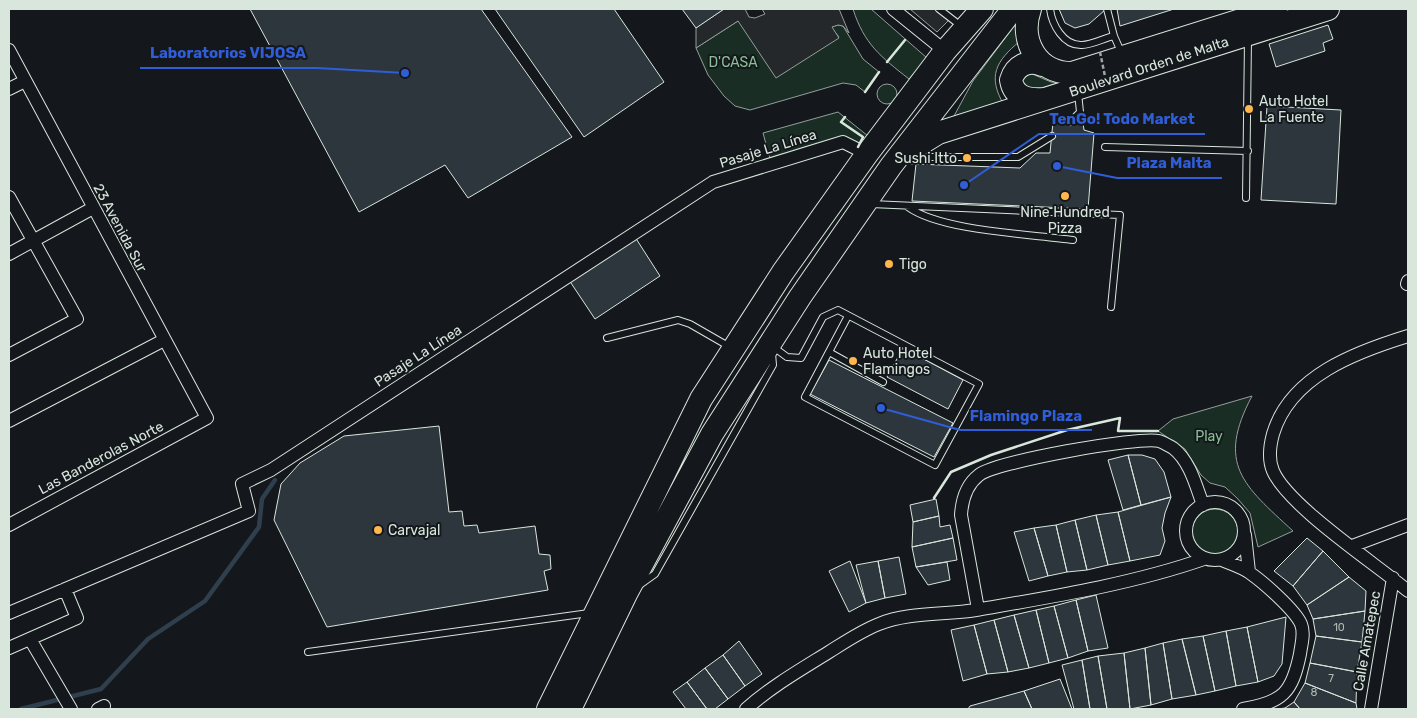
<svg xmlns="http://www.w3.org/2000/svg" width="1417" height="718" font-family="Rubik,sans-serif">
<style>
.green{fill:#1a2d24;stroke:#939e99}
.parking{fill:#24282b;stroke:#939e99}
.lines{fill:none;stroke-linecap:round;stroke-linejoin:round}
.stream{stroke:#2f3f4d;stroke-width:4.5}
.building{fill:#2c363c;stroke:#d8e6dc}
.lane-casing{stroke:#d8e6dc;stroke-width:8}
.street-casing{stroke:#d8e6dc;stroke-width:14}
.highway-casing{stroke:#d8e6dc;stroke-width:24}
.lane{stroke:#14181c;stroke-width:6}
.street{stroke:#14181c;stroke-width:12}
.highway{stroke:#14181c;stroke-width:22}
.path-bridge{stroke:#9da8a2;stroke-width:2.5;stroke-dasharray:4 2.5;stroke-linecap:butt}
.fence{stroke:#d8e6dc;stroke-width:1;stroke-dasharray:6 2.5;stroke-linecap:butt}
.wall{stroke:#d8e6dc;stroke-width:2.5}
.poi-dot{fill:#ffb74d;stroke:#14181c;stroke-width:2}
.labels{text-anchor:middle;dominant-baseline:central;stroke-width:4;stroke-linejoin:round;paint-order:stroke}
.number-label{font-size:11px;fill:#adbab4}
.park-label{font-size:14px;fill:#8ac095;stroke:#14181c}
.street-label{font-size:14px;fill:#d8e6dc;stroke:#14181c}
.poi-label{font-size:14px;fill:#d8e6dc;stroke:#14181c;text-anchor:start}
.leader{fill:none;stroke:#305dd8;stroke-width:2}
.callout-dot{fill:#305dd8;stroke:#14181c;stroke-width:2}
.callout-label{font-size:15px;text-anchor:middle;font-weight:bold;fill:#305dd8;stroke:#14181c;stroke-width:4;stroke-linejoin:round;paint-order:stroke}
</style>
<rect width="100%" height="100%" fill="#14181c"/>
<!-- green -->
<path class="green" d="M853,9H871L927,58L909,79C881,57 864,44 853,9Z
M738,21L839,37L831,27L838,25L843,26L863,59L879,72L865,92L856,85L843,83L750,110L735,106L724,96L708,75L696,48Z
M1018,21L1020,41C996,61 987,76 1004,105L954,116L973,81Z
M1030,73L1051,82L1070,83L1031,90L1027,89L1021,80Z
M877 94a10 10 0 1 1 20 0a10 10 0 1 1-20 0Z
M838,112L868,136L858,148L843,140L771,162L763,133Z
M1252,396C1216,464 1243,485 1293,531L1258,547L1250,513L1237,498L1225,487L1210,483L1201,475L1185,449L1158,431L1173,419Z
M1192 532a23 23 0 1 1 46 0a23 23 0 1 1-46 0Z"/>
<!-- parking -->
<path class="parking" d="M724,9H745L749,17L755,18L765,14L762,9H839L849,33L843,26L838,25L832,27L839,38L776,78L738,21L696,48V28Z
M910,9H936L949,20L937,32Z"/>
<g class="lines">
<!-- stream -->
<path class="stream" d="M21,709L101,689L148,639L205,601L259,527L262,499L275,480"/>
</g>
<!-- building -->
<path class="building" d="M250,9H481L572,137L468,198L445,165L359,212Z
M495,9H614L664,82L584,137Z
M682,9H724L696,28Z
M1059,9H1103L1105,10L1089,24L1075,28L1065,23Z
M1117,9H1174L1120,26Z
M1328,25L1333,39L1323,43L1325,51L1276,67L1269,44Z
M1267,106L1341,110L1336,204L1261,200Z
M1053,122L1083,123L1084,130L1094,133L1088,209L912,201L916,164L1020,168L1036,153H1050Z
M635,237L660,276L595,319L569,280Z
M903,348L963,380L948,409L887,377Z
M829,360L953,423L934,457L810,394Z
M439,426L449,512L462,511L464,526L477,525L479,533L535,526L539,554L550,555L551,569L544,571L548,590L327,627L274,520L281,484L300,463L344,436Z
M1128,455H1142L1155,459L1164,472L1171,497L1141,505Z
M1128,455L1141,505L1123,510L1108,460Z
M1171,497L1165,513L1162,528L1165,541L1160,555L1130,561L1118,512Z
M936,499L939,516L913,522L910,505Z
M1118,512L1130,561L1108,565L1096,515Z
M1096,515L1108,565L1087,570L1075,520Z
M939,516L940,527L950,525L953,538L912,547L913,522Z
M1075,520L1087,570L1067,572L1056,525Z
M1056,525L1067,572L1048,576L1034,528Z
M1034,528L1048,576L1029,581L1014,532Z
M953,538L957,560L916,567L912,547Z
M1307,538L1323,551L1293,586L1274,571Z
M1323,551L1349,577L1307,605L1293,586Z
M899,557L906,594L885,598L878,561Z
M850,561L866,603L849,612L829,571Z
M878,561L885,598L866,603L856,565Z
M947,562L950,580L928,585L916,567Z
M1349,577L1366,591L1365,611L1313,619L1307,605Z
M1096,595L1108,648L1088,651L1076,600Z
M1076,600L1088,651L1068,658L1054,606Z
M1054,606L1068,658L1049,663L1036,610Z
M1036,610L1049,663L1029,668L1014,615Z
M1365,611L1362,642L1316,636L1313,619Z
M1014,615L1029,668L1008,672L994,620Z
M1286,617L1282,664L1274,676L1258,682L1247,627Z
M994,620L1008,672L987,674L974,625Z
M974,625L987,674L963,681L951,630Z
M1247,627L1258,682L1236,686L1226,631Z
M1226,631L1236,686L1215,691L1203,636Z
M1203,636L1215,691L1196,695L1182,639Z
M1316,636L1362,642L1357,672L1310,663Z
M1182,639L1196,695L1172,699L1163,643Z
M739,641L762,674L745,686L723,655Z
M1163,643L1172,699L1151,705L1145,648Z
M1145,648L1151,705L1130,709L1124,653Z
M1124,653L1130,709H1107L1098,656Z
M723,655L745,686L728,699L705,668Z
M1098,656L1107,709H1090L1082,660Z
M1082,660L1090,709H1074L1062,665Z
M1310,663L1357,672L1356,703L1305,683Z
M705,668L728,699L715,709H707L687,682Z
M1060,679L1072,709H1032L1024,691Z
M687,682L707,709H686L673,692Z
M1305,683L1356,703L1357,709H1300L1294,702Z
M1024,691L1032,709H968L970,706Z
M1294,702L1300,709H1278L1285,708Z"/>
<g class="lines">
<defs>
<path id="lane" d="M939,9L961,26
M1050,9C1052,24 1063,46 1082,45C1092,45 1104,38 1114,36L1122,54
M1107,9L1114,36
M1070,122L1080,112L1078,93
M1105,147L1248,151
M909,161L926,157H1018L1052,136
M1246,198L1248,39
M871,204L1120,215L1111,307
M908,207C941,231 1030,234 1073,240
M607,338L678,320L690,324L730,347
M772,346L787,357L801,358L823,317L838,310L979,384L935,465L805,397L848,316
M829,352L883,382
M641,584L655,574L773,365L772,353
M308,652L589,613"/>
<path id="street" d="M893,9L945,51
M9,50L207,418L9,525
M9,89L25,81
M9,254L93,208
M1407,284L1408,281
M1408,336C1356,352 1290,376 1273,434C1270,445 1268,459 1273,471C1288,506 1376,564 1408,591
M9,355L77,319L9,197
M9,421L164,340
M1186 531a29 29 0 1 1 58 0a29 29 0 1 1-58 0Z
M1245,535L1249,572
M1352,546L1408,525
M1222,560C1231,564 1242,567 1250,573C1263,582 1295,610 1301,624C1305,634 1301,645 1300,654C1292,693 1283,702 1243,709
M978,609L961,515C962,499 966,485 979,475C995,462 1138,436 1159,441C1163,442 1169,446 1173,448C1190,461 1196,486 1203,505
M9,613L249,511L242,484L271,470L713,182L843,142L867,154
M30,639L71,709
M9,648L77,618L65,589
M98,709L104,706
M746,709C772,686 800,670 829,652C845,642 861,631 879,624C908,612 945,615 976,610C1051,597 1132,584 1204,559
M1371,709L1393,578"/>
<path id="highway" d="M1030,9C1019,41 1037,73 1072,73L1276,9
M1042,65C1028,59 1015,66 1011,80C1014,98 1029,100 1044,99
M907,152L938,133L1328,9
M548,709L701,399L783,272L867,154L945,51L982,9
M570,709L627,592L712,434L800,297L891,166L1013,9"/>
</defs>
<!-- lane casing -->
<use href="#lane" class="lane-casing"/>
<!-- street casing -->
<use href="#street" class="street-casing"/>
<!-- highway casing -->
<use href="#highway" class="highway-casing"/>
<!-- lane -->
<use href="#lane" class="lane"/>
<!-- street -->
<use href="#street" class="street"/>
<!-- highway -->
<use href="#highway" class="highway"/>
<!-- path-bridge -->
<path class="path-bridge" d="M1100,52L1107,86"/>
<!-- fence -->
<path class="fence" d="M654,709H655"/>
<!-- wall -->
<path class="wall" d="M887,62L905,40
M865,92L879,72
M845,117L841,122L863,137L858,147
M934,498L951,472L991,455L1067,430L1120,418L1118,431H1158"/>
</g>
<!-- markers -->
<g class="poi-dot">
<circle cx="1249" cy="109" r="5"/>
<circle cx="967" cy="158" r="5"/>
<circle cx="1065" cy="196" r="5"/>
<circle cx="889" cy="264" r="5"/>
<circle cx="853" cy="361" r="5"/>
<circle cx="378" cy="530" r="5"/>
</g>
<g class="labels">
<!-- number labels -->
<g class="number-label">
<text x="1339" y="627">10</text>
<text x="1331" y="678">7</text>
<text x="1314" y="692">8</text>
</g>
<!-- park labels -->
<g class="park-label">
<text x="733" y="62">D'CASA</text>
<text x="1209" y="436">Play</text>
</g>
<!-- street labels -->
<g class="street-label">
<text transform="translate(1149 67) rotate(-18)">Boulevard Orden de Malta</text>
<text transform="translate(768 149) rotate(-17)">Pasaje La Línea</text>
<text transform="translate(120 228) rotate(62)">23 Avenida Sur</text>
<text transform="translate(418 356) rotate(-33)">Pasaje La Línea</text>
<text transform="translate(101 458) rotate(-28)">Las Banderolas Norte</text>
<text transform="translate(1367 641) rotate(-80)">Calle Amatepec</text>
</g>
<!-- poi labels -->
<g class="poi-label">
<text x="1259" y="101">Auto Hotel<tspan x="1259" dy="16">La Fuente</tspan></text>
<text x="957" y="158" text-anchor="end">Sushi Itto</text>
<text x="1065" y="212" text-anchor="middle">Nine Hundred<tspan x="1065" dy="16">Pizza</tspan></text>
<text x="899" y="264">Tigo</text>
<text x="863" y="353">Auto Hotel<tspan x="863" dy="16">Flamingos</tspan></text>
<text x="388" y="530">Carvajal</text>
</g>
</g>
<!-- callouts -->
<path class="leader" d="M405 73L317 68H140M964 185L1039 134H1205M1057 166L1117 178H1222M881 408L960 430H1092"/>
<g class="callout-dot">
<circle cx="405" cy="73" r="5"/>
<circle cx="964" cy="185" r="5"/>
<circle cx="1057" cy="166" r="5"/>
<circle cx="881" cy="408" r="5"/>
</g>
<g class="callout-label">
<text x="228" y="58">Laboratorios VIJOSA</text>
<text x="1122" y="124">TenGo! Todo Market</text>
<text x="1169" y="168">Plaza Malta</text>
<text x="1026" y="421">Flamingo Plaza</text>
</g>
<!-- border -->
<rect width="1417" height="718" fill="none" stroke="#d8e6dc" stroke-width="20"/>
</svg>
